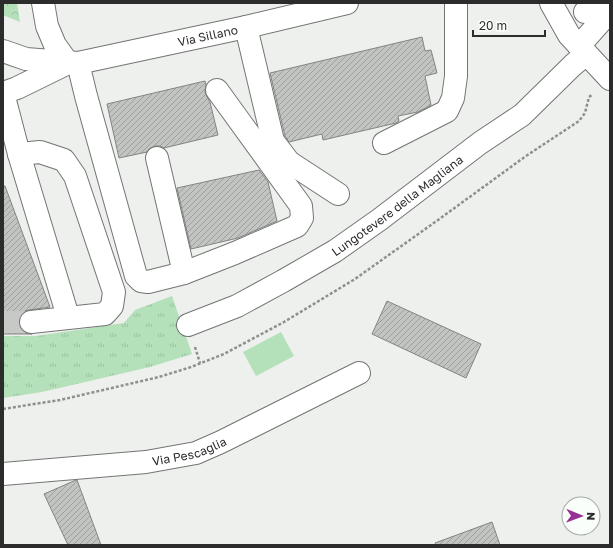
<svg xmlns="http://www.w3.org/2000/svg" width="613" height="548" font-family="'Golos Text',sans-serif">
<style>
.grass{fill:url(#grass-tufts)}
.park{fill:url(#park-crowns)}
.pitch{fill:#b4e1b9}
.building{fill:url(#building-hatch);stroke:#828582}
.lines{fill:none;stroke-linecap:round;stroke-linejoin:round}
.minor-tunnel{stroke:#c6c9c6;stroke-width:22;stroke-dasharray:22 11;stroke-linecap:butt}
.minor-casing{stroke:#737573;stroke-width:24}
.path{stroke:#8e908e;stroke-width:2.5;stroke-dasharray:3 2;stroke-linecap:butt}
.minor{stroke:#fff;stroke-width:22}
.labels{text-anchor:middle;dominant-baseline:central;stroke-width:4;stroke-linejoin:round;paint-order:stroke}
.street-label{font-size:12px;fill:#2b2c2b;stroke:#fafefb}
</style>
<defs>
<pattern id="grass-tufts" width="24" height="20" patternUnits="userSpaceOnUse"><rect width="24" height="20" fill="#b4e1b9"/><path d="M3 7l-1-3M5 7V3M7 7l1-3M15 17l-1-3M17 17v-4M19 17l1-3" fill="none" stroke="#9bc19f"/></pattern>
<pattern id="park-crowns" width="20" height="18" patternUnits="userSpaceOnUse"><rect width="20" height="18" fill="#b4e1b9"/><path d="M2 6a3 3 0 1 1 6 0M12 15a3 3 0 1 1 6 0" fill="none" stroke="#9bc19f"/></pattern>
<pattern id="building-hatch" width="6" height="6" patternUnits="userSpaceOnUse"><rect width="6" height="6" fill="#c1c4c1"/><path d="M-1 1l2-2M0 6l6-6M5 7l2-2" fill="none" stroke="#9d9f9d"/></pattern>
</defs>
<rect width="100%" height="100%" fill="#edf0ed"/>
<!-- grass -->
<path class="grass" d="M172,296L192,354L150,367L42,392L3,398V336H36L124,323L135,310Z"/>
<!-- park -->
<path class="park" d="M3,3H17L20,22L3,15Z"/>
<!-- pitch -->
<path class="pitch" d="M281,332L294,356L256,376L243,352Z"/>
<!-- building -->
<path class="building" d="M422,37L425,51L431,50L437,73L425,76L431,105L418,112L398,116L399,121L396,123L323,140L322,134L289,142L285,136L270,73Z
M205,81L206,84L205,92L207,97L210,102L218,135L164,148L160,146H155L149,149L147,152L119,158L107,104Z
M259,170L268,182L277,221L238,238L191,249L177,188Z
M3,186H5L50,307L29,310L23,312L20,317L19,323L21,329L26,333L32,334H3Z
M387,301L481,344L466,378L372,334Z
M76,480H77L101,545H68L44,494Z
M492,522L500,545H436L435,543Z"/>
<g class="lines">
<!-- minor-tunnel -->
<path class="minor-tunnel" d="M3,322H31"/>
<defs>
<g id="minor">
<path d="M43,3L47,26L55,45L68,63"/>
<path d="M551,3L569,35L610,79"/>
<path d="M585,12L594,3"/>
<path d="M246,27L273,141L289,162L338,194"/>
<path d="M579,46L610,11"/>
<path id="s1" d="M3,51L26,59L78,63L246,27L347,3"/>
<path d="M78,63L86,96L136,276L141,281L148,282L184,273L235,253L297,226L302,218L301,206L217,90"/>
<path d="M3,93L19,154L66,310V318"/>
<path d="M3,93L17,88L68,63"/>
<path d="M384,143L447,111L453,98L456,76V3"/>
<path d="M19,154L40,152L64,160L75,176L114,292L112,306L105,314L31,322"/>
<path d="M157,158L184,273"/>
<path id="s2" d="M188,325L237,306L283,281L335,251L379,220L480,143L522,115L573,65L586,54"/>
<path id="s3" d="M3,474L146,462L196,453L221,442L359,373"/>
</g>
</defs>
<!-- minor casing -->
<use href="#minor" class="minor-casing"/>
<!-- path -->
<path class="path" d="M195,347L200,363
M3,409L28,405L60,400L159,377L191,367L224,354L284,322L355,279L438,220L526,156L579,121L585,113L589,97L593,94"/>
<!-- minor -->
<use href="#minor" class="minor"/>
</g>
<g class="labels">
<!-- street labels -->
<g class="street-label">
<text stroke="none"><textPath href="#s1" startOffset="209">Via Sillano</textPath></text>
<text stroke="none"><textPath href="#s2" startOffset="242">Lungotevere della Magliana</textPath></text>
<text stroke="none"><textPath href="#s3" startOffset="188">Via Pescaglia</textPath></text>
</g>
</g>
<!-- border -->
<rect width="613" height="548" fill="none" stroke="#2b2c2b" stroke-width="8"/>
<!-- north arrow -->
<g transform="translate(581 516) rotate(91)"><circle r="19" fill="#fafefb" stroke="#a7aaa8"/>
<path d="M0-3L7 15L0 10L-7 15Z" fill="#963095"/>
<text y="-6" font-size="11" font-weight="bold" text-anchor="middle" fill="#2b2c2b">N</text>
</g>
<!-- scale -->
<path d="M473 30v6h72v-6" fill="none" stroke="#2b2c2b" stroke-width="2"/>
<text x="479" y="30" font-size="12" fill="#2b2c2b" stroke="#fafefb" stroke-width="3" paint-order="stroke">20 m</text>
</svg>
